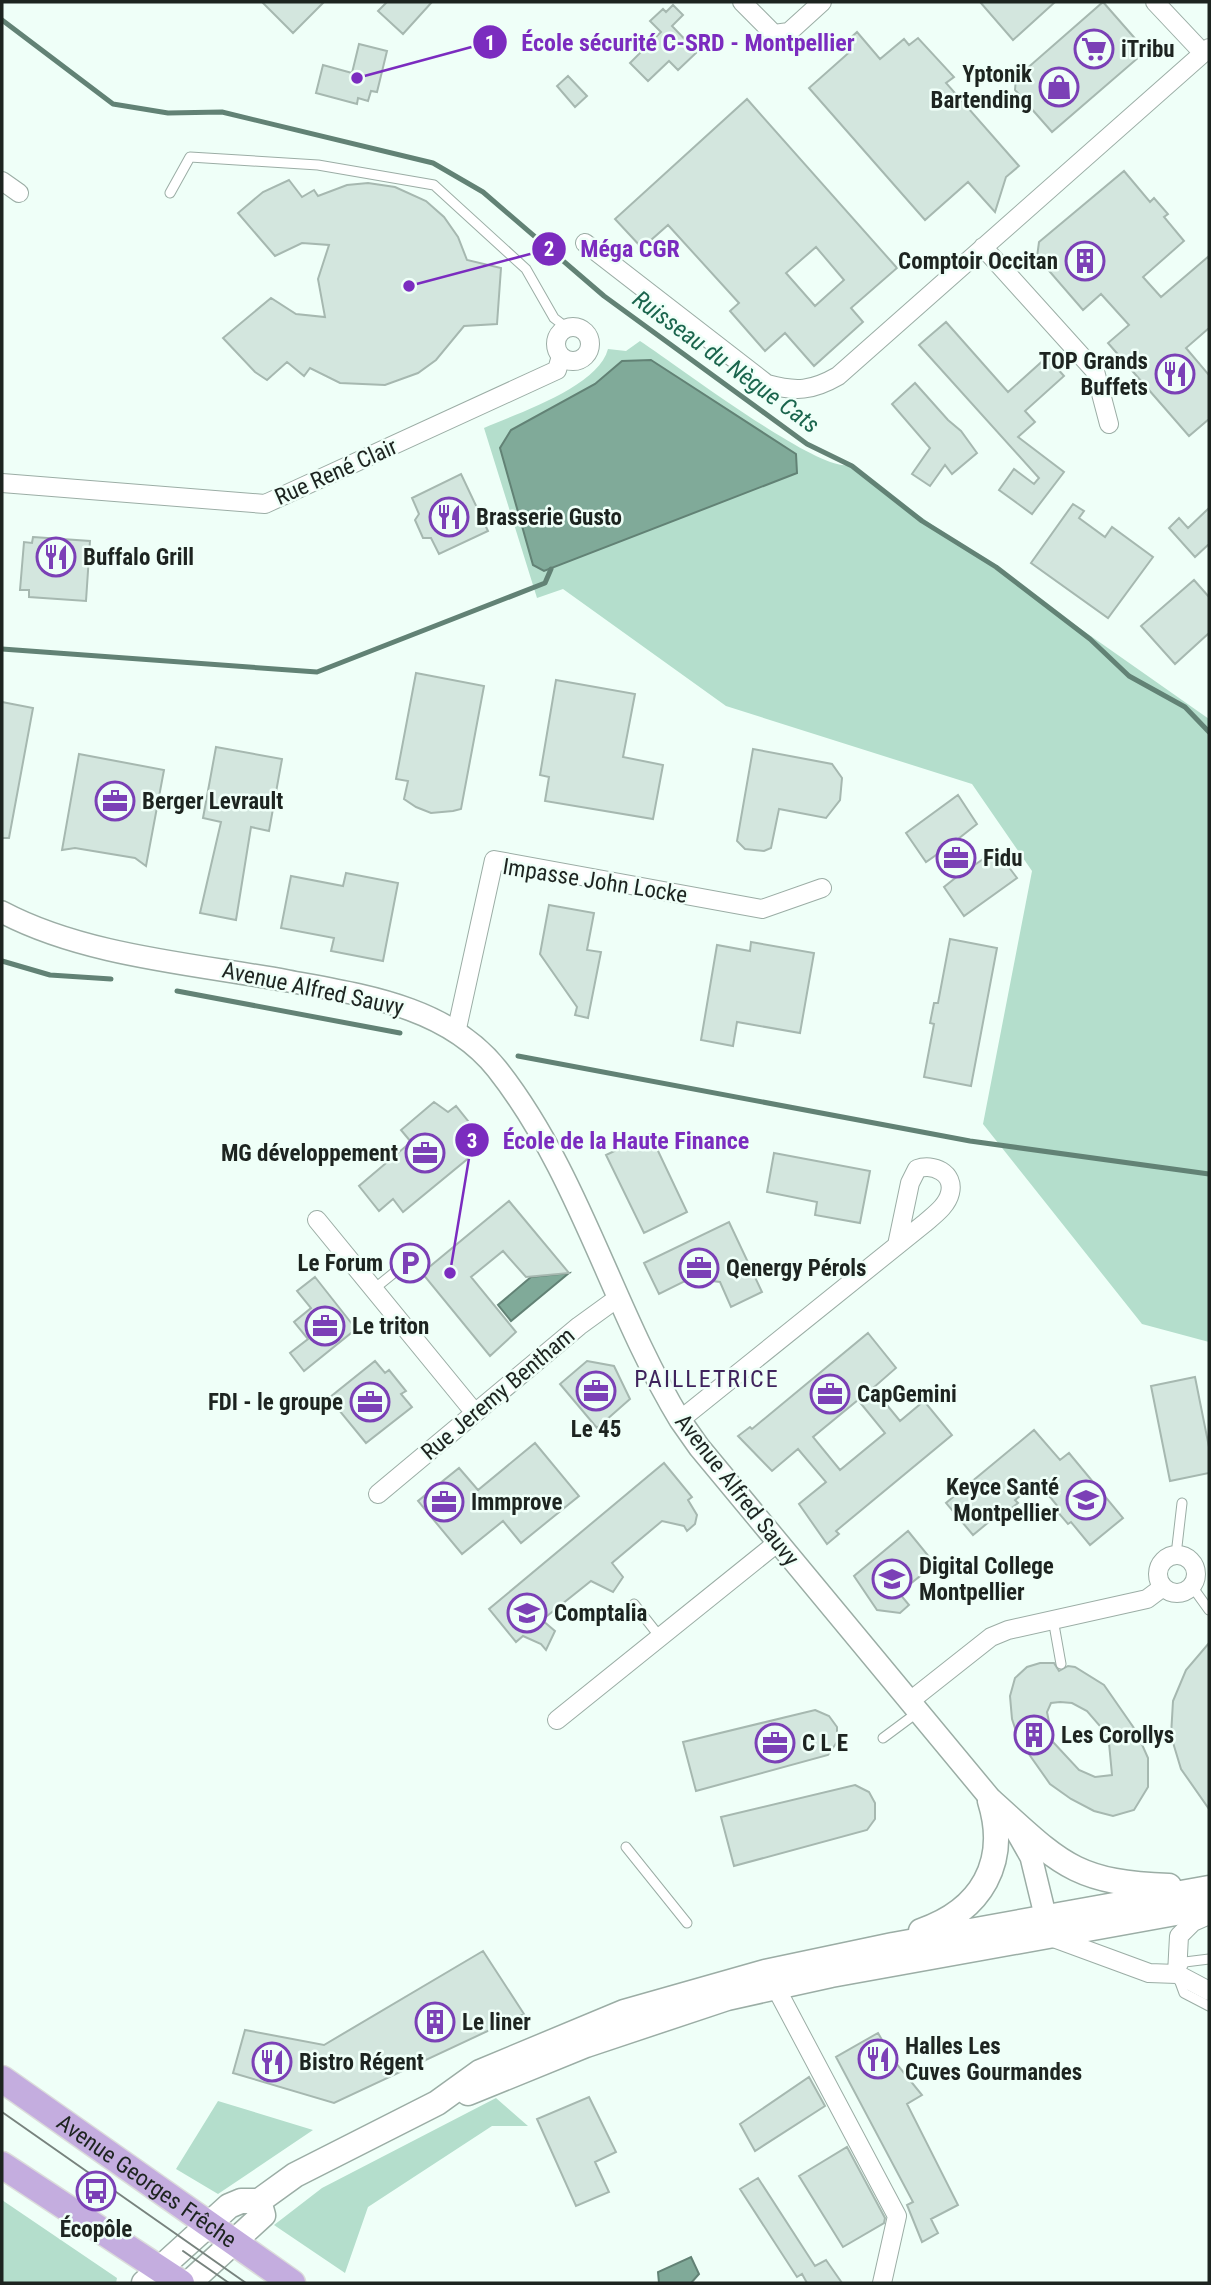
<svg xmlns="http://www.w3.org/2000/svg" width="1211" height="2285" font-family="'Roboto Condensed',sans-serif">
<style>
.green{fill:#b4decc}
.water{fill:#80aa99;stroke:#628275;stroke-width:2}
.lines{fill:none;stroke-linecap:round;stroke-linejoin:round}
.stream{stroke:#628275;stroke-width:5}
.building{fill:#d3e6de;stroke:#a6b8b0;stroke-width:2;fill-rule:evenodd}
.service-casing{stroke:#9bada5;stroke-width:11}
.minor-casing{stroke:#9bada5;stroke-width:20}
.tertiary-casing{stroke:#9bada5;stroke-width:24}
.secondary-casing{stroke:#9bada5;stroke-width:27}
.primary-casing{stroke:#dbdcdb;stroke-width:29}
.service{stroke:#fff;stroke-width:9}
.minor{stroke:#fff;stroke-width:18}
.tertiary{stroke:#fff;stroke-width:21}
.secondary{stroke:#fff;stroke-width:24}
.primary{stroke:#c4addf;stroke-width:26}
.tram{stroke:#78837e;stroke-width:2}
.labels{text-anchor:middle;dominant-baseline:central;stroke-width:5;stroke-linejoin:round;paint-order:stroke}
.poi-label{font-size:23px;font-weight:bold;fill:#1d2420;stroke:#effff8;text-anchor:start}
.street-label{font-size:23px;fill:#1d2420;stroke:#effff8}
.water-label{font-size:24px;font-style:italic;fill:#1a654d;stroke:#effff8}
.neighbourhood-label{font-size:24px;letter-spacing:2px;fill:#3f235c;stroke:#effff8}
.leader{fill:none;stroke:#7b2cbf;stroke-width:2.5}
.callout-dot{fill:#7b2cbf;stroke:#effff8;stroke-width:2.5}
.mark-label{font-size:21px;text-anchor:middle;font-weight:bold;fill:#fff}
.callout-label{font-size:24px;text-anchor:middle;font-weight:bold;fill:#7b2cbf;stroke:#effff8;stroke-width:5;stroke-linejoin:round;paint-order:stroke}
</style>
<rect width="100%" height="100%" fill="#effff8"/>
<!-- green -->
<path class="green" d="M640,341C675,364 815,470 847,465L1209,719V1342L1142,1324L983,1124L1032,871L972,784L726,706L563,589L537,598L484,428C518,413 598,387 608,349L626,351Z
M496,2098L528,2126H492L368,2207L345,2273L274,2225L322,2188Z
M218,2101L313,2130L218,2194L176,2169Z
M2,2200L117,2278L116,2283H2Z"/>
<!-- water -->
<path class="water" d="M651,360L796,454L797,473L544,571L533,565L500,448L511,430L595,384L622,361Z
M569,1273L511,1321L498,1305L531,1277Z
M691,2257L699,2274L691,2283H659L658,2272Z"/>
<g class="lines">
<!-- stream -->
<path class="stream" d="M2,20L113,104L168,113L222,112L433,163L483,192L604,296L807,444L852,466L922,521L996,567L1090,639L1129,676L1185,707L1209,732
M2,649L317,672L545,583L551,569
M2,961L50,975L111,979
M177,991L400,1033
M518,1056L970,1141L1209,1174"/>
</g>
<!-- building -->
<path class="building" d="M262,2H324L293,33Z
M387,2H432L403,34L378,11Z
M980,2H1055L1013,40Z
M1103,2L1146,51L1052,132L1015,90L1016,78Z
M673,5L683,15L672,26L697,52L678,70L669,61L648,81L630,63L661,32L650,21L663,9L666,12Z
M857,32L880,59L904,39L909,45L918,38L954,77L946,83L1019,166L1006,177L995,212L968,182L925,220L809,88L853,49L846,42Z
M359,44L387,51L377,92L371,91L368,101L358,98L357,104L316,93L323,65L352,73Z
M568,76L587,96L575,107L557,86Z
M747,99L897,268L851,308L863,322L814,366L785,333L765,351L730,311L739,303L668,225L642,248L615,219ZM816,247L844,280L815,306L786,273Z
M1124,171L1150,202L1154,198L1168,214L1164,217L1184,241L1143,277L1161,297L1209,256V328L1186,348L1209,375V419L1189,436L1108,343L1129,325L1101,294L1083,310L1037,257L1039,242Z
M289,180L302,197L314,190L318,196L347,185L368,183L395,187L426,201L444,217L458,237L467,260L501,268L497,324L464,326L436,360L418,373L385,385L340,383L310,368L304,376L287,362L267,380L255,372L223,338L271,298L296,314L325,317L318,279L329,245L302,243L275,256L238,213L263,192Z
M946,322L1008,392L1047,357L1064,376L1025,411L1035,422L1018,437L1064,472L1032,514L999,490L1014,469L1034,484L1039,478L919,345Z
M915,383L948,420L961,431L977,453L952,474L945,465L930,486L912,474L930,448L892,404Z
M461,474L488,531L439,554L431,538H423L415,520L419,514L412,498Z
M1073,504L1084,511L1079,518L1105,537L1112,527L1153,557L1108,618L1031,563Z
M1209,508V544L1195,557L1169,528L1179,518L1188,528Z
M33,537L90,541L86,601L29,597V590H20L24,542L32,543Z
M1194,580L1209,597V633L1175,664L1141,626Z
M416,673L484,686L461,809L453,811L431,813L416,807L404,799L408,781L396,779Z
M556,680L635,694L623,757L663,765L653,819L545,801L549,777L540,775Z
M2,702L33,708L9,838H2Z
M216,747L282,759L269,831L251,827L236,920L200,913L221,822L203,818Z
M753,749L832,764L842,778L840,800L826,818L779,809L771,848L764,851L745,849L737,841Z
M79,754L164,770L146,866L135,858L75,848L62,850Z
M958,795L977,824L958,839L973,866L996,850L1017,878L964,916L944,887L959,875L942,851L926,862L906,833Z
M346,873L398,883L383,961L331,951L334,938L281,928L291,876L343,886Z
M549,905L594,913L587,950L601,952L588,1018L575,1015L577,1007L540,954Z
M950,939L997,948L971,1086L924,1077L934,1024L930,1023L934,1003H938Z
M751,942L814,953L800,1033L737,1022L733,1046L701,1040L717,945L750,951Z
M434,1102L448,1112L456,1106L476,1131L471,1134L482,1147L403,1212L393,1199L379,1211L359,1186L411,1142L401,1130Z
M650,1134L687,1212L644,1233L606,1155Z
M774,1153L870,1171L860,1223L815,1215L817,1202L767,1192Z
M509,1201L569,1273L526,1277L503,1251L471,1277L516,1332L490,1356L422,1273Z
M729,1222L762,1292L731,1307L720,1282L705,1280L701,1273L659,1294L644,1263Z
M315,1277L356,1329L304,1371L290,1353L308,1339L294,1322L311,1308L297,1291Z
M868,1333L896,1368L873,1388L900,1421L924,1401L952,1435L836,1531L839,1534L827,1544L799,1504L826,1482L798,1449L772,1471L738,1436L750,1427L752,1429ZM858,1400L885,1433L840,1470L813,1437Z
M375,1361L385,1373L389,1370L406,1391L401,1394L412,1407L366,1443L329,1398Z
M587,1361L614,1366L630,1399L597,1428L560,1384Z
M1195,1377L1209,1447V1473L1170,1481L1151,1386Z
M1034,1430L1060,1460L1069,1453L1123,1518L1090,1545L1071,1522L1068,1524L1056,1510L1059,1508L1038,1482L1015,1500L1018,1503L1003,1515L1001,1512L973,1535L946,1503Z
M535,1443L579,1496L521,1543L503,1521L462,1554L418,1501L459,1468L478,1490Z
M664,1463L692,1497L688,1500L697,1515L695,1524L687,1531L684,1526L662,1521L612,1563L623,1577L613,1592L591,1581L542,1620L555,1631L546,1650L541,1644L523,1636L516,1642L489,1609Z
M908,1531L935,1564L899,1593L909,1605L900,1613L877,1610L854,1576Z
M1209,1643V1809L1181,1769L1171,1736L1173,1701L1186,1670Z
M1040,1663H1054L1059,1671L1068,1666L1075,1667L1104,1685L1136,1731L1148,1758V1787L1134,1810L1113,1816L1094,1811L1071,1799L1050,1784L1019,1740L1012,1719L1010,1696L1015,1678L1027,1667ZM1060,1702L1072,1703L1087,1711L1100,1726L1109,1743L1112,1775L1095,1777L1079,1770L1053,1742L1047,1712L1051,1703Z
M815,1710L829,1716L837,1727V1742L828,1755L696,1791L683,1742Z
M855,1785L869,1792L875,1803V1819L867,1830L734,1866L721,1817Z
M483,1951L524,2014L334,2103L233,2073L245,2030L324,2045Z
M878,2033L895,2062L922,2095L907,2104L958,2205L931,2219L938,2233L922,2242L907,2205L913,2202L836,2057Z
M809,2077L825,2106L755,2151L740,2124Z
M589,2097L616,2152L595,2162L609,2192L576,2206L537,2119Z
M847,2147L885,2218L884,2223L843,2247L799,2176Z
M758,2178L815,2266L826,2260L842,2283H807L802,2274L797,2277L740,2189Z"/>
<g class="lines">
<defs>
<path id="service" d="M170,193L190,157L318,165L434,185L526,269L554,318L567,328
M374,1289L395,1272
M1176,1555L1182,1503
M1191,1585L1209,1610
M634,1604L660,1637
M1053,1619L1061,1664
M883,1738L918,1712
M626,1847L687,1923
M1209,1959L1185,1962L1177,1974L1184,1993L1209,2006"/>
<path id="minor" d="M742,2L774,34L789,32L822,2
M1155,2L1203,53
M2,181L19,193
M585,243L767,384C796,392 812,391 838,376L1209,48
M983,247L1095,371L1109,424
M556 344a17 17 0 1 1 34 0a17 17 0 1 1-34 0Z
M2,483L265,504L557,370L561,356
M456,1033L494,860L762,909L822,888
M317,1220L475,1413
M680,1420L925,1223C934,1215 947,1206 950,1193C955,1173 933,1163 917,1169L910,1183L897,1245
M378,1494L579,1326L619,1297
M1158 1574a19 19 0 1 1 38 0a19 19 0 1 1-38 0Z
M910,1701L991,1637L1008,1630L1147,1599L1163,1587
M557,1720L777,1543
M1051,1937L1149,1973L1177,1974L1209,1991
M1177,1974L1179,1936L1193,1922L1209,1915
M776,1988L897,2216L882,2283"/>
<path id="tertiary" d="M2,912C85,956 195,964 288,981C362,995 447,1006 497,1069C579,1173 612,1308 680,1420L699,1447L1014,1827L1031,1857L1049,1931"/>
<path id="secondary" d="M991,1801C1059,1862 1073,1883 1169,1886
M921,1931C982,1910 1009,1862 990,1801
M468,2093L586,2045L727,1998L831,1975L1209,1907
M144,2283L229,2206L241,2201H259L295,2175L437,2103L480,2072L624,2012L765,1972L893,1945L1209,1888
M189,2283L263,2215L259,2201"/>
<g id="primary">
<path id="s1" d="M2,2079L292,2283"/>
<path d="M2,2165L181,2283"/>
</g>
</defs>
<!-- service casing -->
<use href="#service" class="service-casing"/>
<!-- minor casing -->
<use href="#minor" class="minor-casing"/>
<!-- tertiary casing -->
<use href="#tertiary" class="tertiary-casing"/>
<!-- secondary casing -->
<use href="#secondary" class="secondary-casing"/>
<!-- primary casing -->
<use href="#primary" class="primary-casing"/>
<!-- service -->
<use href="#service" class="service"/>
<!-- minor -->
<use href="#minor" class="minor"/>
<!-- tertiary -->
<use href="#tertiary" class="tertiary"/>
<!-- secondary -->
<use href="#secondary" class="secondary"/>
<!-- primary -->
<use href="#primary" class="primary"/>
<!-- tram -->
<path class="tram" d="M2,2112L246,2283
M183,2251L229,2283"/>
</g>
<!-- icons -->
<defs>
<symbol id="supermarket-ring" viewBox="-11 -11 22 22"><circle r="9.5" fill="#effff8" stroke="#7b40b6" stroke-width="1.5"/><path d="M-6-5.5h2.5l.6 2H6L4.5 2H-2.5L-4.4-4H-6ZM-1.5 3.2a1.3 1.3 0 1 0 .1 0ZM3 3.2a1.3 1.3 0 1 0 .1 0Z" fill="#7b40b6"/></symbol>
<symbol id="shop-ring" viewBox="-11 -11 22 22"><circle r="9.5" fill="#effff8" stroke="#7b40b6" stroke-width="1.5"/><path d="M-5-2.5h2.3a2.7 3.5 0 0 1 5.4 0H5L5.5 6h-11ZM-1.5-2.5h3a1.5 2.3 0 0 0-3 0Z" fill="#7b40b6"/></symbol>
<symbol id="building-ring" viewBox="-11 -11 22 22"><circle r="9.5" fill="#effff8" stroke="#7b40b6" stroke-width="1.5"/><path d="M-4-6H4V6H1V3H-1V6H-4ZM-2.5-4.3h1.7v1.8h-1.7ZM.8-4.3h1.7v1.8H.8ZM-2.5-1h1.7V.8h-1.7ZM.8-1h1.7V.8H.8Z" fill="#7b40b6"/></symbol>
<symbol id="restaurant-ring" viewBox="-11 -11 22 22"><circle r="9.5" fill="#effff8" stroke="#7b40b6" stroke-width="1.5"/><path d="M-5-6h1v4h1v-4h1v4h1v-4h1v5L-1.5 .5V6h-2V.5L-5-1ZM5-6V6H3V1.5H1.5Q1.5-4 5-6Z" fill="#7b40b6"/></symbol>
<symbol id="office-ring" viewBox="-11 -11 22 22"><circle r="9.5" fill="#effff8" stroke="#7b40b6" stroke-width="1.5"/><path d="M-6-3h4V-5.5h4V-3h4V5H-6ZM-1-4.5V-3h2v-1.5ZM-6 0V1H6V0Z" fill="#7b40b6"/></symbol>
<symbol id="parking-ring" viewBox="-11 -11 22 22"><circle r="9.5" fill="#effff8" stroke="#7b40b6" stroke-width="1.5"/><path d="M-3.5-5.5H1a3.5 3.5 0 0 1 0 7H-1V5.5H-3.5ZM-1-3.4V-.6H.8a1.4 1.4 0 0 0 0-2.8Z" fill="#7b40b6"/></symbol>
<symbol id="university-ring" viewBox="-11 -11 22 22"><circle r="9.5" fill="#effff8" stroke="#7b40b6" stroke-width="1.5"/><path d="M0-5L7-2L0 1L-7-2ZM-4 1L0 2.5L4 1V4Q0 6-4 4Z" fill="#7b40b6"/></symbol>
<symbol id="bus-ring" viewBox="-11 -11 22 22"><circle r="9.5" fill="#effff8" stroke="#7b40b6" stroke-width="1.5"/><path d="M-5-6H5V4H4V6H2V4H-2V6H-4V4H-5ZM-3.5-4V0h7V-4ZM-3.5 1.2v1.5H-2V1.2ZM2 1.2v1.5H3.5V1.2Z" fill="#7b40b6"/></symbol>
</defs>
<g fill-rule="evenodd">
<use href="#supermarket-ring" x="1072" y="27" width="44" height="44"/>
<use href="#shop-ring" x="1037" y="65" width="44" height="44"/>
<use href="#building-ring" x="1063" y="239" width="44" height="44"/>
<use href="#restaurant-ring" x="1153" y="352" width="44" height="44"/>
<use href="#restaurant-ring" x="427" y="495" width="44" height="44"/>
<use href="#restaurant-ring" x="34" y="535" width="44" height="44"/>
<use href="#office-ring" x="93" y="779" width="44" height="44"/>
<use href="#office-ring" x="934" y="836" width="44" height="44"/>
<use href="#office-ring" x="403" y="1131" width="44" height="44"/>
<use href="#parking-ring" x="388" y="1241" width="44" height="44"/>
<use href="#office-ring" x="677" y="1246" width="44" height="44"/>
<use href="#office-ring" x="303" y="1304" width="44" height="44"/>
<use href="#office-ring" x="574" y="1369" width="44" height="44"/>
<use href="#office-ring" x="808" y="1372" width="44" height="44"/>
<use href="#office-ring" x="348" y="1380" width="44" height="44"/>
<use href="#university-ring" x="1064" y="1478" width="44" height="44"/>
<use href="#office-ring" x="422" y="1480" width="44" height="44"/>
<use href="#university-ring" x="870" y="1557" width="44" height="44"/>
<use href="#university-ring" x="505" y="1591" width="44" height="44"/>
<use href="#building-ring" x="1012" y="1713" width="44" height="44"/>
<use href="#office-ring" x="753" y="1721" width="44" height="44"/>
<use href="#building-ring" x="413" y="2000" width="44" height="44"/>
<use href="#restaurant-ring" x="856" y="2037" width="44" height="44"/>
<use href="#restaurant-ring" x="250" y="2040" width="44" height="44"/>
<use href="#bus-ring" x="74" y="2169" width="44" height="44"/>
</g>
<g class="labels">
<!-- poi labels -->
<g class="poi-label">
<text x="1121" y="49">iTribu</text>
<text x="1032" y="74" text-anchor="end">Yptonik<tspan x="1032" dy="26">Bartending</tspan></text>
<text x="1058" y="261" text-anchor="end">Comptoir Occitan</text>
<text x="1148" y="361" text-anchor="end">TOP Grands<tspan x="1148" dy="26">Buffets</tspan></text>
<text x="476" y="517">Brasserie Gusto</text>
<text x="83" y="557">Buffalo Grill</text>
<text x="142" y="801">Berger Levrault</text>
<text x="983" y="858">Fidu</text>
<text x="398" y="1153" text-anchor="end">MG développement</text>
<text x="383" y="1263" text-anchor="end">Le Forum</text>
<text x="726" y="1268">Qenergy Pérols</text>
<text x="352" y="1326">Le triton</text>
<text x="857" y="1394">CapGemini</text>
<text x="343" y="1402" text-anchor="end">FDI - le groupe</text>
<text x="596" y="1429" text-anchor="middle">Le 45</text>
<text x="1059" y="1487" text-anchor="end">Keyce Santé<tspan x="1059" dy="26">Montpellier</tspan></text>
<text x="471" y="1502">Immprove</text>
<text x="919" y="1566">Digital College<tspan x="919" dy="26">Montpellier</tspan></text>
<text x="554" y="1613">Comptalia</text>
<text x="1061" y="1735">Les Corollys</text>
<text x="802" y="1743">C L E</text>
<text x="462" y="2022">Le liner</text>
<text x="905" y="2046">Halles Les<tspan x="905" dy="26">Cuves Gourmandes</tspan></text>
<text x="299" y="2062">Bistro Régent</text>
<text x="96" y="2229" text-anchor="middle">Écopôle</text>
</g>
<!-- street labels -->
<g class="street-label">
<text transform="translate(336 472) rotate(-24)">Rue René Clair</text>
<text transform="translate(595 881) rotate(9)">Impasse John Locke</text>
<text transform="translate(313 989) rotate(12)">Avenue Alfred Sauvy</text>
<text transform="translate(498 1394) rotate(-40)">Rue Jeremy Bentham</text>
<text transform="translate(737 1490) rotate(52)">Avenue Alfred Sauvy</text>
<text stroke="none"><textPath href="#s1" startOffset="177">Avenue Georges Frêche</textPath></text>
</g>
<!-- water labels -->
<g class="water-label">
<text transform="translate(726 362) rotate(36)">Ruisseau du Nègue Cats</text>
</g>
<!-- neighbourhood labels -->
<g class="neighbourhood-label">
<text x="707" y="1379">PAILLETRICE</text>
</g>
</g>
<!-- callouts -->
<path class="leader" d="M357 78L490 42M409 286L549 249M450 1273L472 1140"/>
<g class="callout-dot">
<circle cx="357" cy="78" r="7"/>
<circle cx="409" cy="286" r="7"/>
<circle cx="450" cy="1273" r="7"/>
<circle cx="490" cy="42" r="18"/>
<circle cx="549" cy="249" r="18"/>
<circle cx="472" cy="1140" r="18"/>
</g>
<g class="mark-label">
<text x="490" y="50">1</text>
<text x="549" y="256">2</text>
<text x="472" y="1148">3</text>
</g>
<g class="callout-label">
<text x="688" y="51">École sécurité C-SRD - Montpellier</text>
<text x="630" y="257">Méga CGR</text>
<text x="626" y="1149">École de la Haute Finance</text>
</g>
<!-- border -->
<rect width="1211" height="2285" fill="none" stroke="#1d2420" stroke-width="7"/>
</svg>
